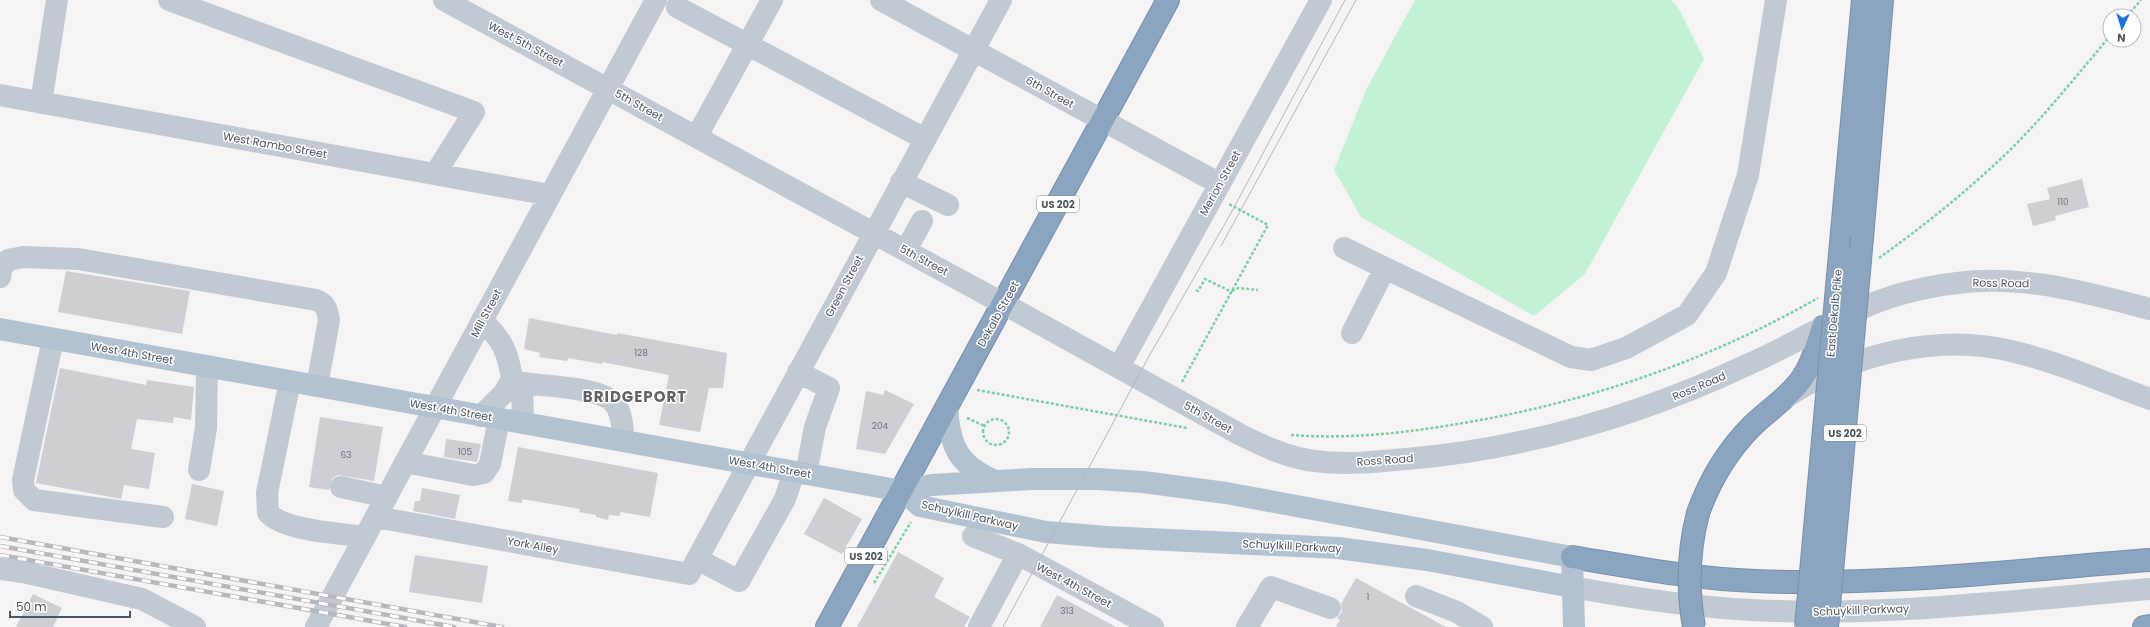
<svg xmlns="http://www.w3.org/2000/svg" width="2150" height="627" font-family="Poppins,sans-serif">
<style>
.green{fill:#c3f1d5}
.building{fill:#cdcfd5}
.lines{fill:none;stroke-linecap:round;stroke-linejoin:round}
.highway-casing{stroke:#7690ad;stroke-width:24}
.path{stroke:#7ad0a6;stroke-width:2.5;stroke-dasharray:3 2;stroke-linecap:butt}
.minor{stroke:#c1cad2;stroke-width:22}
.major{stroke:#b3c2d1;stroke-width:22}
.highway{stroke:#8ba5c1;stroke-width:22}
.tram{stroke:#b5b8bd;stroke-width:1}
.rail-casing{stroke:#b5b8bd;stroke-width:4.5}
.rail{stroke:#fff;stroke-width:3;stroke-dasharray:9;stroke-linecap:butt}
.highway-bridge-casing{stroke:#7690ad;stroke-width:24;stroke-linecap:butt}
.highway-bridge{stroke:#8ba5c1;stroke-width:22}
.labels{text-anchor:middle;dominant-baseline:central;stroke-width:3;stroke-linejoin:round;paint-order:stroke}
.number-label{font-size:9px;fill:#6b747e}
.shield{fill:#fff;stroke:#808990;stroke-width:1}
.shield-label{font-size:10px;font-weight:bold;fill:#4a5661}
.street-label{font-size:11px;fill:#4a5661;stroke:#fff}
.district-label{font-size:15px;font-weight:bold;letter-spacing:1px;fill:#5f6368;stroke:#fff}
</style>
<rect width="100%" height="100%" fill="#f5f3f3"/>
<!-- green -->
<path class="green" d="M1415,0H1671L1679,9L1704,59L1585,274L1534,316L1361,217L1334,170L1366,90Z"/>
<!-- building -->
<path class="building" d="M2082,179L2089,207L2055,216L2056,220L2033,226L2027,204L2050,199L2047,188Z
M66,271L190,291L182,334L58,312Z
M529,318L617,335V333L727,353L723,388H709L700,432L659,425L669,375L602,362V364L568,358L567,361L539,357L540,353L524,349Z
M60,368L146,385L147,380L194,387L191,420L174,417L173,423L137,419L131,449L155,453L149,489L124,485L121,499L36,483Z
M885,390L914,404L885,454L856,449L866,391L883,395Z
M320,417L383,427L374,481L338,475L332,479L329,490L309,487Z
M446,439L481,444L477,462L444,457Z
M518,447L658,473L650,517L620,512V516L609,515L608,520L596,517V515L579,512L580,509L522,499V503L508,501Z
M192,484L224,491L217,526L185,519Z
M422,488L460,495L455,519L413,511L415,501H420Z
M824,498L862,519L842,554L804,534Z
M898,552L944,578L934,597L970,617L964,627H857Z
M415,555L488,566L482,603L409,592Z
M1356,578L1446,627H1336L1340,620L1337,618L1342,612L1341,604Z
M33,594L62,608L53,627H16Z
M1057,595L1116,627H1040Z"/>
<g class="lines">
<defs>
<path id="highway" d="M1862,238L1882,0
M1840,254L1863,0
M1698,513C1710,480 1727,451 1752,426C1768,410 1787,399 1801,380C1812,365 1817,345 1823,327
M1572,557C1632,567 1693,579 1755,581C1887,586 2019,570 2150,560
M827,627L1168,0
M2144,627L2150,626"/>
</defs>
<!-- highway casing -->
<use href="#highway" class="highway-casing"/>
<!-- path -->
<path class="path" d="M2127,16L2141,0
M1879,258C1925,225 1971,188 2012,148C2047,113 2078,74 2110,36
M1196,290L1198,291L1205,279L1232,292
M1232,291L1238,288L1258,290
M1182,382L1268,225L1229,204
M977,390L1187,428
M967,418L985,426
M983 432a13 13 0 1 1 26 0a13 13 0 1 1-26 0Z
M1291,435C1345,439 1397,434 1451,425C1579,405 1704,363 1818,298
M874,583L911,522"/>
<!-- minor -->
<path class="minor" d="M169,0L474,112L435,174
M444,0L1004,304L1239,434C1263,446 1288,458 1315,461C1345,465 1376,462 1406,459C1525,449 1641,415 1749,364C1786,348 1820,327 1856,311C1887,296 1923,287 1957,283C2023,274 2087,293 2150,309
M881,0L1220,184
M677,7L925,139
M0,95L550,195
M41,103L57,0
M697,136L772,0
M901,182L948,205
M1344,248L1385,268
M906,250L922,221
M0,277L2,267L8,260L23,257L78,259L316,300C326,304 327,309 329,320L317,386
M1352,333L1385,268L1571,357L1591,360L1626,348L1687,315L1716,273L1748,175L1776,0
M53,339L23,480L24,490L34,500L163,517
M1119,367L1321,0
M798,372L829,388L815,427L806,474
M512,379L522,383C543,386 601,387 614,403C623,413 622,429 624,441
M290,381L267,493L268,513C285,531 339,533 365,537
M522,383L523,423
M1788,396C1853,354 1938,332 2015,352C2061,363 2106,383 2150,399
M481,416L504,393L512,379C508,351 502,340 482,320
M405,462L473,475L484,473L490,464L499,419
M199,470L206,428L207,366
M341,487L387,497
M376,517L689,574L1001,0
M973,536L1018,554L1153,627
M697,559L739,581L785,499L794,472
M0,569L23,572L142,599L195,627
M1572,587C1632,598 1692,607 1752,610C1885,617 2018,600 2150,589
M1416,596L1457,612L1482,627
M316,627L656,0
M979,627L1018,554
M1247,627L1271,587L1330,608"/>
<!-- major -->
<path class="major" d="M0,329L902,491L932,485L1031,479H1098L1143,482L1226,493L1572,557L1574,627
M947,408C950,447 958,465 995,481
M902,491L920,506L1046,532L1106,537L1338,548L1427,560L1572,587"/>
<!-- highway -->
<use href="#highway" class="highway"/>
<!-- tram -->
<path class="tram" d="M1221,246L1356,0
M1003,627L1148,358L1231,213L1345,0"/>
<defs>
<path id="rail" d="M0,537L502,627
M0,546L454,627
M0,555L405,627"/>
</defs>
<!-- rail casing -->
<use href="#rail" class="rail-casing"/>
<!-- rail -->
<use href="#rail" class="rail"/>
<defs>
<path id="highway-bridge" d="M1694,627C1687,588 1688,552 1698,513
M1806,627L1840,254
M1827,627L1862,238"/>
</defs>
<!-- highway-bridge casing -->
<use href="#highway-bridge" class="highway-bridge-casing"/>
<!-- highway-bridge -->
<use href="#highway-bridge" class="highway-bridge"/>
</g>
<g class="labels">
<!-- number labels -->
<g class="number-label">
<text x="2063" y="202">110</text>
<text x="641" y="353">128</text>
<text x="880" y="426">204</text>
<text x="465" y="452">105</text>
<text x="346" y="455">63</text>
<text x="1368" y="597">1</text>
<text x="1067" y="611">313</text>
</g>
<!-- shield labels -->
<g class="shield">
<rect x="1037" y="196" width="42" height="16" rx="3"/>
<rect x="1824" y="425" width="42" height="16" rx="3"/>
<rect x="845" y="548" width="42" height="16" rx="3"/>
</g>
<g class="shield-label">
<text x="1058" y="204">US 202</text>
<text x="1845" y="433">US 202</text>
<text x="866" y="556">US 202</text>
</g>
<!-- street labels -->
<g class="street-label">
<text transform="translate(526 44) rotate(28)">West 5th Street</text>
<text transform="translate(1050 92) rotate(29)">6th Street</text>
<text transform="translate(639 105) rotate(29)">5th Street</text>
<text transform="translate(275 145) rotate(10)">West Rambo Street</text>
<text transform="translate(1220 183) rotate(-61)">Merion Street</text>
<text transform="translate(924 260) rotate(28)">5th Street</text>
<text transform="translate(2001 283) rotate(1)">Ross Road</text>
<text transform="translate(844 286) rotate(-62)">Green Street</text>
<text transform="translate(486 313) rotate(-62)">Mill Street</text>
<text transform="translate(1834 313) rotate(-85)">East Dekalb Pike</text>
<text transform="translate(998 314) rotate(-61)">Dekalb Street</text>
<text transform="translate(132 353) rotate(10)">West 4th Street</text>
<text transform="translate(1699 386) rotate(-23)">Ross Road</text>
<text transform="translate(451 410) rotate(10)">West 4th Street</text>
<text transform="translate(1208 417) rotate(29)">5th Street</text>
<text transform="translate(1385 460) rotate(-4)">Ross Road</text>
<text transform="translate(770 467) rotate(10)">West 4th Street</text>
<text transform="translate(970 515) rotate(13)">Schuylkill Parkway</text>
<text transform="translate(533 545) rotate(10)">York Alley</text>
<text transform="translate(1292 546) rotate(3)">Schuylkill Parkway</text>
<text transform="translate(1074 585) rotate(28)">West 4th Street</text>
<text transform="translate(1861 610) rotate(-2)">Schuykill Parkway</text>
</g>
<!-- district labels -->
<g class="district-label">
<text x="635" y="396">BRIDGEPORT</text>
</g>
</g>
<!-- north arrow -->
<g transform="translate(2122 28) rotate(184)"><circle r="19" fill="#ffffff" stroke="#b7bbc0"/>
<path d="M0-3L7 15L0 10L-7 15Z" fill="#1a73e8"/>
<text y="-6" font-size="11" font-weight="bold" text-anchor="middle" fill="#4a5661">N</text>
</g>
<!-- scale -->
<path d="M10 611v6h120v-6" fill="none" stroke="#4a5661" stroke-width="2"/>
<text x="16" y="611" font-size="12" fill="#4a5661" stroke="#ffffff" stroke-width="3" paint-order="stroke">50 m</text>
</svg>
